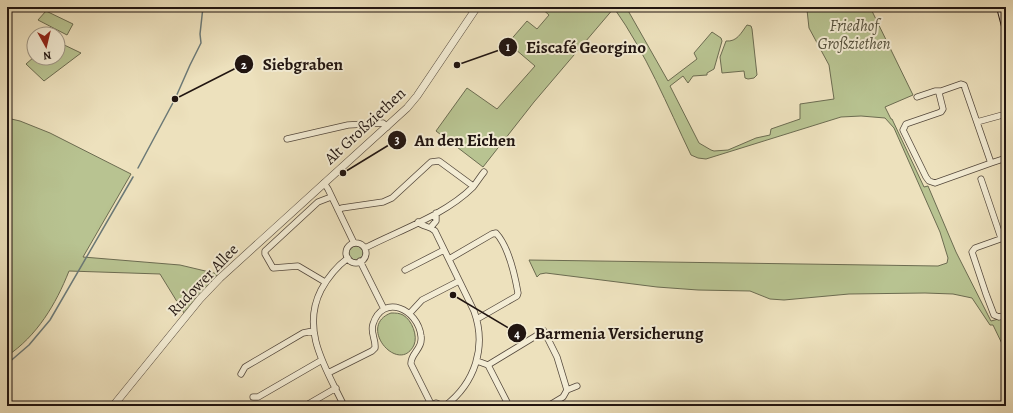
<svg xmlns="http://www.w3.org/2000/svg" width="1013" height="413" font-family="Alegreya,serif">
<style>
.green{fill:#b8c391;stroke:#6c6c51}
.lines{fill:none;stroke-linecap:round;stroke-linejoin:round}
.stream{stroke:#6b7977;stroke-width:1.5}
.minor-casing{stroke:#54483c;stroke-width:7}
.tertiary-casing{stroke:#54483c;stroke-width:8}
.secondary-casing{stroke:#211511;stroke-width:10}
.minor{stroke:#f3ecd4;stroke-width:5.5}
.tertiary{stroke:#f3ecd4;stroke-width:7}
.secondary{stroke:#f3ecd4;stroke-width:8}
.labels{text-anchor:middle;dominant-baseline:central;stroke-width:4;stroke-linejoin:round;paint-order:stroke}
.park-label{font-size:16px;font-style:italic;fill:#56523e;stroke:#f3ecd4}
.street-label{font-size:16px;fill:#211511;stroke:#f3ecd4}
.leader{fill:none;stroke:#211511;stroke-width:1.5}
.callout-dot{fill:#211511;stroke:#f3ecd4;stroke-width:1.5}
.mark-label{font-size:12px;text-anchor:middle;font-weight:bold;fill:#fff}
.callout-label{font-size:17px;text-anchor:middle;font-weight:bold;fill:#211511;stroke:#f3ecd4;stroke-width:4;stroke-linejoin:round;paint-order:stroke}
</style>
<rect width="100%" height="100%" fill="#ede1bd"/>
<filter id="stains"><feTurbulence type="fractalNoise" baseFrequency=".005" numOctaves="4"/><feColorMatrix values="0 0 0 0 .2 0 0 0 0 .09 0 0 0 0 .02 0 0 0 .5 -.17"/></filter>
<radialGradient id="worn" r=".72"><stop offset=".6" stop-color="#630" stop-opacity="0"/><stop offset="1" stop-color="#630" stop-opacity=".3"/></radialGradient>
<!-- green -->
<path class="green" d="M540,7H626L668,81L697,59L694,53L712,32L721,38L722,41L714,69L707,73V75L693,76L688,83L683,76L670,86L699,143L711,150L714,151L728,150L756,138L770,135L771,129L800,119V104L834,99L829,65L809,28L807,10L809,7H870L913,95L885,107L891,119H892L924,187L928,186L956,252L991,321L1006,317V352L993,325H990L972,298L953,294L925,293L849,294L784,300L770,299L750,291L698,290L657,287L546,273L540,274L537,277L529,260L938,266L947,263L948,258L940,232L894,128L885,118L861,116L841,117L706,159L698,158L691,155C667,105 646,53 614,8L534,102L483,167L436,131L467,88L497,109L535,66L508,43L527,21L537,29L549,15Z
M46,11L73,24L67,35L38,20Z
M747,25L751,26L752,29L757,75L754,78L748,79L745,78L744,71L722,73L720,57L726,41C737,42 741,33 747,25Z
M58,42L81,53L44,81L26,64L34,57L58,58Z
M7,118L20,121L50,133L131,174L83,257L180,265L218,274L184,313L160,274L69,271C56,304 37,336 7,356Z
M349 253a7 7 0 1 1 14 0a7 7 0 1 1-14 0Z
M391,313C396,313 399,313 403,315C412,320 418,336 414,345C399,376 356,326 391,313Z"/>
<g class="lines">
<!-- stream -->
<path class="stream" d="M138,168L175,99L190,65L201,43L200,34L203,7
M7,364L29,345L50,320L133,177"/>
<defs>
<path id="minor" d="M1005,76L1006,81
M961,84L964,85L991,163L935,183L929,181L926,177L903,130L906,124L941,112L943,109L939,93L941,91Z
M917,97L935,91H941
M977,122L1006,114
M287,139L348,125L383,123L387,127
M991,163L1006,158
M981,179L1001,238
M324,183L328,189L354,243
M338,210L342,208L383,202L392,198L431,162L439,161L473,186
M418,222C423,227 430,226 435,231L474,311C487,347 475,383 445,406
M431,227L436,221V213
M1006,237L975,248L972,252L986,294L994,315L999,317L1006,315
M346 253a10 10 0 1 1 20 0a10 10 0 1 1-20 0Z
M365,248C400,230 445,215 473,187C477,182 480,177 484,172
M449,259L492,234L496,233C508,246 515,276 518,293L517,296L477,319
M360,261L384,309
M405,270L444,250
M325,282L298,266L273,268L265,254V251L318,202L331,197
M410,313L422,300L459,281
M477,361L488,365L544,331L557,357L567,390
M488,365L509,406
M328,373L372,351L375,348C376,339 370,333 373,324C383,293 418,309 421,336C423,349 410,354 411,364L431,404
M241,374L245,367L303,333L313,331
M253,397H258L322,360
M305,406L336,388
M344,406C327,370 300,331 321,290C328,277 336,267 348,258
M429,406L436,403L443,406
M548,406L563,397L567,390L577,386"/>
<path id="tertiary" d="M113,406L200,299L220,278L407,108L417,96L477,7"/>
<path id="secondary" d="M1001,7L1006,26"/>
</defs>
<!-- minor casing -->
<use href="#minor" class="minor-casing"/>
<!-- tertiary casing -->
<use href="#tertiary" class="tertiary-casing"/>
<!-- secondary casing -->
<use href="#secondary" class="secondary-casing"/>
<!-- minor -->
<use href="#minor" class="minor"/>
<!-- tertiary -->
<use href="#tertiary" class="tertiary"/>
<!-- secondary -->
<use href="#secondary" class="secondary"/>
</g>
<g class="labels">
<!-- park labels -->
<g class="park-label">
<text x="854" y="26">Friedhof<tspan x="854" dy="18">Großziethen</tspan></text>
</g>
<!-- street labels -->
<g class="street-label">
<text transform="translate(365 126) rotate(-43)">Alt Großziethen</text>
<text transform="translate(203 280) rotate(-46)">Rudower Allee</text>
</g>
</g>
<!-- callouts -->
<path class="leader" d="M457 65L508 47M175 99L244 64M343 173L397 140M453 295L517 333"/>
<g class="callout-dot">
<circle cx="457" cy="65" r="4"/>
<circle cx="175" cy="99" r="4"/>
<circle cx="343" cy="173" r="4"/>
<circle cx="453" cy="295" r="4"/>
<circle cx="508" cy="47" r="10"/>
<circle cx="244" cy="64" r="10"/>
<circle cx="397" cy="140" r="10"/>
<circle cx="517" cy="333" r="10"/>
</g>
<g class="mark-label">
<text x="508" y="51">1</text>
<text x="244" y="69">2</text>
<text x="397" y="144">3</text>
<text x="517" y="338">4</text>
</g>
<g class="callout-label">
<text x="586" y="53">Eiscafé Georgino</text>
<text x="303" y="70">Siebgraben</text>
<text x="465" y="146">An den Eichen</text>
<text x="619" y="339">Barmenia Versicherung</text>
</g>
<!-- margin -->
<rect width="1013" height="413" fill="none" stroke="#ede1bd" stroke-width="24"/>
<rect x="8" y="8" width="997" height="397" fill="none" stroke="#211511" stroke-width="2"/>
<rect x="12" y="12" width="989" height="389" fill="none" stroke="#211511"/>
<!-- north arrow -->
<g transform="translate(46 46) rotate(172)"><circle r="19" fill="#f3ecd4" stroke="#9f9686"/>
<path d="M0-3L7 15L0 10L-7 15Z" fill="#8f2418"/>
<text y="-6" font-size="11" font-weight="bold" text-anchor="middle" fill="#211511">N</text>
</g>
<rect width="100%" height="100%" filter="url(#stains)"/>
<rect width="100%" height="100%" fill="url(#worn)"/>
</svg>
